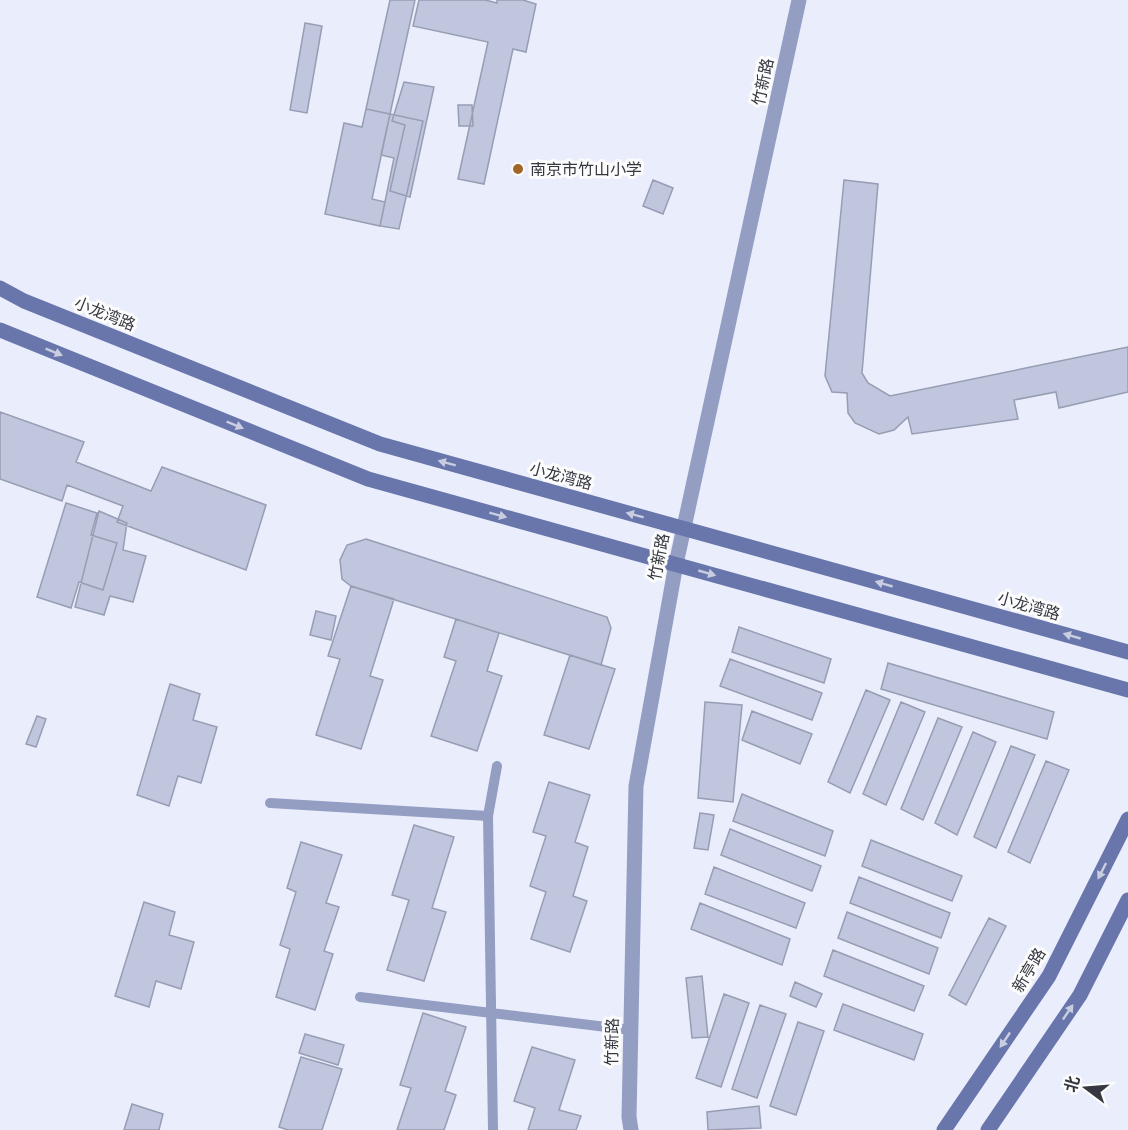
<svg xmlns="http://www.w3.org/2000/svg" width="1128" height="1130" font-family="'Fira Sans','Noto Sans SC',sans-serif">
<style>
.building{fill:#c0c6dd;stroke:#979db3;stroke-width:1.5}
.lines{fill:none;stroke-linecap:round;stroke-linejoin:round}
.service{stroke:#949ec3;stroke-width:10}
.minor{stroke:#949ec3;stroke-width:15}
.secondary{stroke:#6976ac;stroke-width:15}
.oneway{fill:#c9cde0}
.poi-dot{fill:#a16627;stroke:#fcfcfc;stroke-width:2}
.labels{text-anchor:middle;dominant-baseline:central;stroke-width:6;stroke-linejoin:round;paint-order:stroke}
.street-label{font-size:16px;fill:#353741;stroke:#fcfcfc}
.poi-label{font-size:16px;fill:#353741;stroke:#fcfcfc;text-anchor:start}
</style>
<rect width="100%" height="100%" fill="#eaeefc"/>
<!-- building -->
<path class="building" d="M390,0H415L390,114L366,109Z
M419,0H485L497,3V0H523L536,4L526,52L513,49L484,184L458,179L488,42L413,26Z
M305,23L322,26L307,113L290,110Z
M404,82L434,87L410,197L390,191L405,125L392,121Z
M458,105H472L473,126H459Z
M366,109L390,114L372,199L385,202L380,226L325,214L344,123L362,127Z
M390,114L423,121L399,229L380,226L394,158L381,155Z
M653,180L673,188L663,214L643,206Z
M844,180L878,184L862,373L868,383L890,396L1128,347V392L1059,408L1056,392L1014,400L1018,419L912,434L908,417L894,430L879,434L855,423L848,413L847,393L832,392L825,376Z
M0,412L84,442L76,462L151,491L162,467L266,505L246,570L117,522L123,506L67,485L62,501L0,479Z
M66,503L97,513L91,535L117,543L103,590L79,582L71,608L37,597Z
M99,511L127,523L123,550L146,556L133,602L110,596L104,615L75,607Z
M366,539L607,617L611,628L601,665L351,586L342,579L340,560L347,545Z
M351,586L394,599L370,676L383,680L361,749L316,735L340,659L328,656Z
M316,611L336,616L331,640L310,635Z
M456,619L499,633L487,671L502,676L477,751L431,736L456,661L444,657Z
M739,627L831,659L824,683L732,652Z
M570,655L615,669L589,749L544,735Z
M730,659L822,693L812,720L720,686Z
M888,663L1054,712L1047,739L881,689Z
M170,684L200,694L193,720L217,727L201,783L178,776L169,806L137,795Z
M866,690L890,700L850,793L828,782Z
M705,702L742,705L733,802L698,798Z
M901,702L925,712L886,805L863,794Z
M752,711L812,734L800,764L742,740Z
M37,716L46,719L36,747L26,744Z
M938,718L962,727L923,820L901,809Z
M973,732L996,742L957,835L935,823Z
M1011,746L1035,755L996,848L974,837Z
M1046,761L1069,770L1030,863L1008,852Z
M549,782L590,795L575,842L588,847L573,896L587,901L570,952L531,939L546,892L530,886L546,836L533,832Z
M742,794L833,831L825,856L733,821Z
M700,813L714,815L708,850L694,848Z
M414,825L454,837L432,908L446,912L424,981L387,970L409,900L392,895Z
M730,829L821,866L812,891L721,855Z
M871,840L962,876L952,901L862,866Z
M301,842L342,855L326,903L339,907L324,951L333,954L315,1010L276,997L290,949L280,945L296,892L287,888Z
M714,867L805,903L796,928L705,894Z
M859,877L950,913L941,938L850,903Z
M144,902L175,912L169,935L194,942L181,989L156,981L149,1007L115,996Z
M700,903L790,939L782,965L691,929Z
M847,912L938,948L929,974L838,938Z
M989,918L1006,926L966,1005L949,995Z
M833,950L924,986L914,1011L824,976Z
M702,976L708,1037L692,1038L686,978Z
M795,982L822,994L816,1007L790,996Z
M724,994L749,1003L721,1087L696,1078Z
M843,1004L923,1034L914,1060L834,1030Z
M760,1005L786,1014L757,1098L732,1089Z
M423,1013L466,1027L445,1091L456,1095L444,1130H397L411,1088L400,1085Z
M798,1022L824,1031L796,1115L770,1106Z
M305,1034L344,1045L338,1065L299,1053Z
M532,1047L575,1060L559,1110L581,1116L576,1130H528L535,1108L514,1101Z
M301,1057L342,1069L322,1130H288L279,1127Z
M132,1104L163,1114L159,1130H124Z
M759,1106L761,1128L708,1130L707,1112Z"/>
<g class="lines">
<!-- service -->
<path class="service" d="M270,803L488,816
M360,997L631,1030
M493,1130L488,816L497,766"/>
<!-- minor -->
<path class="minor" d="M631,1130L629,1117L636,786L676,564L799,0"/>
<!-- secondary -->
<path class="secondary" d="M0,288L24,301L380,444L1128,652
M0,330L368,479L1128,690
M944,1130L1049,976L1128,819
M988,1130L1080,995L1128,900"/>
</g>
<!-- one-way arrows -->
<defs><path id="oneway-solid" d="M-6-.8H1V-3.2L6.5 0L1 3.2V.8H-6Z" transform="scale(1.5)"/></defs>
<g class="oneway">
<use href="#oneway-solid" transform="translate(54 352) rotate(22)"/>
<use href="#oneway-solid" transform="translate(235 425) rotate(22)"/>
<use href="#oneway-solid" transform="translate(447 463) rotate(-165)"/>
<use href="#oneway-solid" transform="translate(498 515) rotate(15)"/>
<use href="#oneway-solid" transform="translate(635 515) rotate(-165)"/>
<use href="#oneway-solid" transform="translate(707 573) rotate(16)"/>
<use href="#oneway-solid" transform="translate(884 584) rotate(-164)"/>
<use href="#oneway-solid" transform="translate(1072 636) rotate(-164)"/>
<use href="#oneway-solid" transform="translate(1102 871) rotate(117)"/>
<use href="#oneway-solid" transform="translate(1068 1012) rotate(-56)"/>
<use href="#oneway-solid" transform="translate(1005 1040) rotate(124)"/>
</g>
<!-- markers -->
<circle class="poi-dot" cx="518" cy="169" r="6"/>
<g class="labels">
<!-- street labels -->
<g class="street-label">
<text transform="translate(763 82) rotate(-78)">竹新路</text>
<text transform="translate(105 314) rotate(22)">小龙湾路</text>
<text transform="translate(561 476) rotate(15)">小龙湾路</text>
<text transform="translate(659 557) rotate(-79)">竹新路</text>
<text transform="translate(1029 606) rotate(16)">小龙湾路</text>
<text transform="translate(1029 970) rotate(-59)">新亭路</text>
<text transform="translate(612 1042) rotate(-89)">竹新路</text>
</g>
<!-- poi labels -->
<g class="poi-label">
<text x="530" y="169">南京市竹山小学</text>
</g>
</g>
<!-- north arrow -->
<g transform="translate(1086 1088) rotate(286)" stroke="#fcfcfc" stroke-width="4.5" paint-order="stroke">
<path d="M0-4.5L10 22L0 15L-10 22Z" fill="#353741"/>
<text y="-9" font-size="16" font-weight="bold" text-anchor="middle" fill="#353741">北</text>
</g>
</svg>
